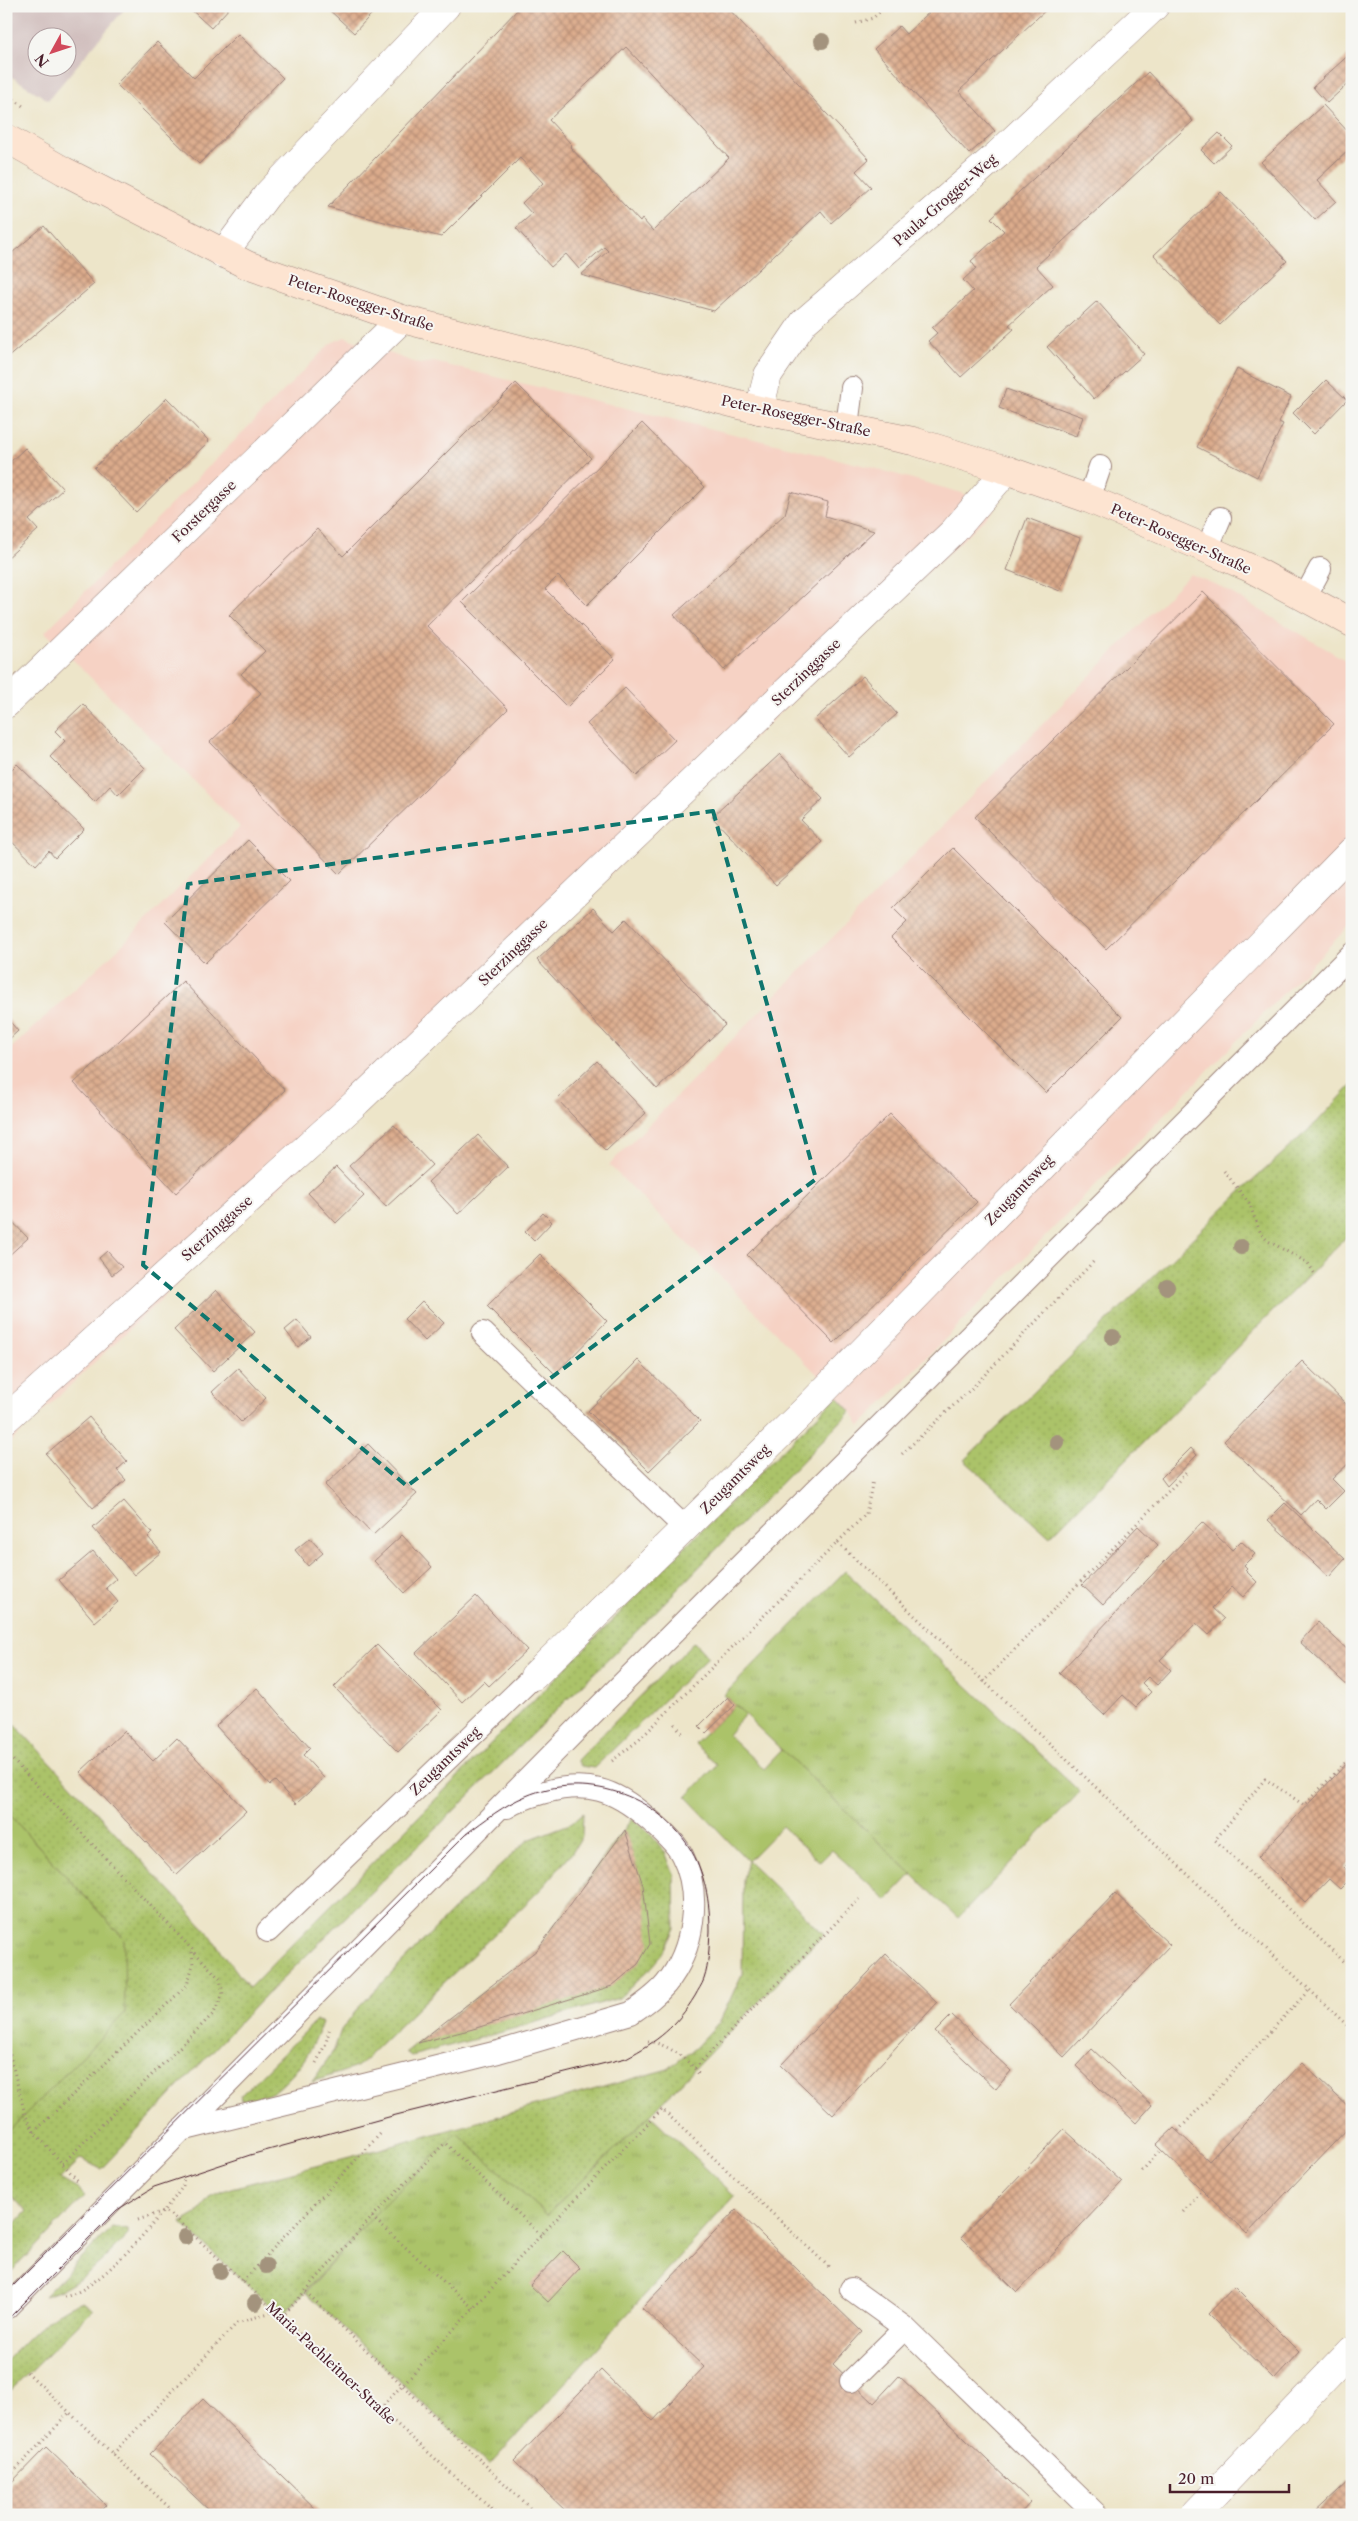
<svg xmlns="http://www.w3.org/2000/svg" width="1358" height="2521" font-family="'Libre Caslon Text',serif">
<style>
.built{fill:#f6d2c4}
.industrial{fill:#d1bfbe;fill-rule:evenodd}
.grass{fill:url(#grass-dots);stroke:#7a714a}
.park{fill:url(#park-tufts);stroke:#7a714a}
.pitch{fill:#abc369;stroke:#7a714a}
.building{fill:url(#building-cross-hatch);fill-rule:evenodd}
.lines{fill:none;stroke-linecap:round;stroke-linejoin:round}
.lane-casing{stroke:#9c827a;stroke-width:24}
.street-casing{stroke:#9c827a;stroke-width:29}
.secondary-casing{stroke:#9c827a;stroke-width:29}
.path{stroke:#9c827a;stroke-width:3;stroke-dasharray:1 4;stroke-linecap:butt}
.lane{stroke:#fff;stroke-width:22}
.street{stroke:#fff;stroke-width:28}
.secondary{stroke:#fde4d1;stroke-width:28}
.tram{stroke:#4a1f2b;stroke-width:1}
.tree{fill:#a3937d}
.marked{fill:none;stroke:#0f766e;stroke-width:4;stroke-dasharray:10 6;stroke-linejoin:round}
.labels{text-anchor:middle;dominant-baseline:central;stroke-width:4;stroke-linejoin:round;paint-order:stroke}
.street-label{font-size:14px;fill:#4a1f2b;stroke:#f6f6f2}
</style>
<defs>
<pattern id="grass-dots" width="8" height="8" patternUnits="userSpaceOnUse" patternTransform="scale(1.25)"><rect width="8" height="8" fill="#abc369"/><path d="M2 2h.1M6 6h.1" fill="none" stroke="#95a75b" stroke-width="1.8" stroke-linecap="round"/></pattern>
<pattern id="park-tufts" width="24" height="20" patternUnits="userSpaceOnUse" patternTransform="scale(1.25)"><rect width="24" height="20" fill="#abc369"/><path d="M3 7l-1-3M5 7V3M7 7l1-3M15 17l-1-3M17 17v-4M19 17l1-3" fill="none" stroke="#95a75b"/></pattern>
<pattern id="building-cross-hatch" width="8" height="8" patternUnits="userSpaceOnUse" patternTransform="scale(1.25)"><rect width="8" height="8" fill="#dcac8c"/><path d="M0 0l8 8M0 8l8-8" fill="none" stroke="#b48b73"/></pattern>
</defs>
<rect width="100%" height="100%" fill="#f6f6f2"/>
<filter id="ink" filterUnits="userSpaceOnUse"><feTurbulence type="fractalNoise" baseFrequency=".02" numOctaves="2"/><feDisplacementMap in="SourceGraphic" scale="10" xChannelSelector="R" yChannelSelector="G"/><feConvolveMatrix kernelMatrix="1 2 1 2 8 2 1 2 1" color-interpolation-filters="sRGB"/></filter>
<filter id="wash" filterUnits="userSpaceOnUse"><feTurbulence type="fractalNoise" baseFrequency=".0096" numOctaves="4" result="noise"/><feDisplacementMap in="SourceGraphic" scale="20" xChannelSelector="R" yChannelSelector="G"/><feGaussianBlur stdDeviation="1.12" result="paint"/><feColorMatrix in="noise" values="0 0 0 0 0 0 0 0 0 0 0 0 0 0 0 0 0 1.4 0 .05"/><feComposite in="paint" operator="in"/></filter>
<g filter="url(#wash)">
<rect width="100%" height="100%" fill="#ede5c9"/>
<!-- built -->
<path class="built" d="M345,337L419,364L434,362L870,467L962,493L995,509L6,1446V1053L119,948L240,827L45,632L331,343Z
M1190,574L1219,586L1352,664V923L860,1426L851,1411L817,1374L609,1165Z"/>
<!-- industrial -->
<path class="industrial" d="M6,6H127L48,100L6,73ZM38,38H68V68H38Z"/>
<!-- grass -->
<path class="grass" d="M1352,1085V1231L1050,1537L964,1460L1235,1197L1317,1122Z
M837,1396L851,1411L632,1636L259,2002L101,2169L81,2159L60,2179L79,2190L85,2196L6,2277V2234L27,2211L6,2191V2134L25,2114L124,1939L6,1811V1715L206,1930L249,1988L673,1559Z
M694,1642L708,1657L594,1768L581,1766L577,1760Z
M583,1813L582,1836L569,1857L542,1888L357,2067L312,2082L334,2050L341,2030L359,2007L457,1906L528,1840L572,1823Z
M632,1818L646,1829L665,1852L674,1875L675,1928L663,1954L652,1967L619,1998L502,2032L411,2056L406,2052L537,1950Z
M748,1861L824,1934L650,2115L547,2215L457,2134L372,2217L282,2317L181,2223L196,2214L211,2196L231,2188L384,2148L668,2069L695,2048L720,2021L742,1974L743,1879Z
M316,2021L322,2022C313,2050 299,2071 276,2090C269,2096 252,2098 242,2101L241,2095Z
M112,2227L128,2230V2235C104,2259 79,2287 44,2296Z
M83,2301L94,2309L6,2395V2360C31,2336 50,2312 83,2301Z"/>
<!-- park -->
<path class="park" d="M845,1571L1080,1792L958,1918L724,1695Z
M6,1811L124,1939L125,2013L6,2134Z
M650,2115L735,2196L489,2466L306,2292L372,2217L457,2133L547,2215Z"/>
<!-- pitch -->
<path class="pitch" d="M735,1705L745,1714L728,1735L764,1769L782,1750L912,1874L887,1900L832,1850L820,1862L782,1826L748,1861L686,1797L717,1765L695,1744Z"/>
<g id="blocks">
<!-- building -->
<path class="building" d="M187,6H231L211,28Z
M325,6H379L354,33Z
M521,6H726L869,159L856,171L871,187L831,223L821,211L714,311L581,275L608,251L604,247L579,269L566,254L551,267L516,228L532,214L522,203L543,183L520,158L441,237L328,207ZM626,47L729,158L653,231L642,219L640,222L570,147L572,145L549,120Z
M936,6H1050L959,91L995,131L969,154L874,49L899,26L906,34Z
M238,34L283,78L199,164L116,84L157,42L194,78Z
M1352,52V80L1327,103L1313,87Z
M1148,72L1193,121L1036,266L1053,285L1009,325L1014,329L961,377L928,341L937,333L932,328L973,291L963,280L976,268L971,261L1004,231L991,218Z
M1323,105L1352,136V147L1317,180L1336,201L1315,220L1261,162Z
M1219,133L1232,146L1214,163L1201,150Z
M1221,192L1287,261L1220,325L1154,255Z
M44,226L94,284L6,359V258Z
M1097,301L1144,354L1094,399L1047,347Z
M1237,369L1291,397L1279,422L1283,424L1257,477L1197,447Z
M1326,380L1347,400L1314,434L1293,413Z
M516,383L591,458L427,626L508,709L339,874L210,742L261,693L241,674L265,651L229,615L317,529L343,556Z
M1006,389L1083,417L1076,436L999,408Z
M167,398L209,441L136,512L94,468Z
M642,423L705,487L587,605L558,576L545,589L615,659L567,707L462,602Z
M25,448L63,489L29,520L38,530L6,559V466Z
M791,492L828,502L825,516L874,531L724,670L674,615L785,514Z
M1027,518L1080,538L1060,591L1007,570Z
M1203,592L1334,724L1106,949L975,817Z
M863,676L897,714L849,757L815,719Z
M625,688L675,740L637,776L587,724Z
M83,704L145,768L118,795L110,786L95,802L50,757L65,741L55,731Z
M780,754L823,799L801,820L822,842L776,885L712,817Z
M17,764L84,829L55,858L49,851L36,865L6,836V775Z
M248,840L289,881L205,963L165,922Z
M953,848L1122,1017L1046,1093L891,938L907,922L893,908Z
M593,908L614,931L626,919L725,1025L657,1089L537,960Z
M183,981L285,1090L176,1193L74,1083Z
M6,1017L18,1031L6,1042Z
M597,1061L646,1113L606,1151L557,1099Z
M890,1114L977,1202L834,1343L747,1255Z
M394,1125L432,1165L386,1207L349,1166Z
M478,1135L508,1167L458,1214L428,1182Z
M336,1167L364,1196L336,1223L308,1193Z
M543,1213L552,1222L534,1241L525,1232Z
M6,1215L28,1238L6,1258Z
M107,1251L122,1267L112,1275L99,1258Z
M540,1254L607,1321L555,1374L487,1306Z
M216,1290L255,1332L213,1371L174,1330Z
M422,1301L444,1323L425,1341L404,1319Z
M297,1320L311,1337L298,1347L285,1330Z
M638,1360L700,1421L649,1471L588,1411Z
M1302,1361L1352,1410V1460L1332,1479L1344,1491L1326,1509L1316,1499L1301,1515L1224,1441Z
M238,1368L266,1398L241,1422L212,1392Z
M89,1417L127,1461L117,1470L126,1480L93,1508L46,1454Z
M368,1444L417,1494L373,1535L325,1485Z
M1191,1448L1197,1455L1167,1486L1161,1478Z
M124,1501L152,1533L148,1537L161,1552L134,1575L93,1528Z
M1285,1503L1345,1559L1329,1577L1268,1520Z
M1202,1522L1232,1550L1241,1541L1255,1554L1244,1565L1247,1568L1245,1570L1257,1582L1243,1597L1232,1587L1212,1608L1224,1619L1209,1635L1196,1623L1160,1660L1171,1670L1157,1685L1148,1677L1142,1683L1151,1692L1136,1707L1123,1695L1104,1715L1059,1673Z
M1138,1526L1158,1545L1103,1605L1082,1585Z
M402,1535L432,1567L404,1593L374,1561Z
M310,1538L323,1553L308,1566L295,1550Z
M93,1551L116,1579L106,1588L118,1602L95,1622L59,1580Z
M476,1596L527,1650L489,1686L484,1681L462,1702L416,1653Z
M1318,1622L1352,1654V1690L1300,1642Z
M377,1645L442,1710L398,1752L334,1687Z
M257,1688L310,1748L303,1755L324,1778L296,1804L275,1781L270,1785L216,1726Z
M728,1697L735,1705L706,1733L699,1726Z
M124,1731L153,1761L177,1738L246,1811L177,1875L80,1772Z
M1352,1758V1860L1344,1867L1352,1877L1340,1889L1329,1879L1306,1903L1258,1857Z
M625,1830L643,1885L650,1944L638,1964L612,1986L473,2029L418,2043L537,1950Z
M1115,1893L1170,1945L1064,2057L1009,2004Z
M886,1954L937,2003L833,2115L781,2065Z
M952,2015L1011,2071L996,2089L935,2032Z
M1092,2049L1152,2105L1136,2123L1076,2066Z
M1302,2063L1352,2110V2124L1247,2234L1156,2145L1174,2128L1209,2161Z
M1064,2129L1122,2182L1017,2292L961,2237Z
M736,2210L862,2332L833,2364L874,2403L899,2376L1031,2502L1019,2515H570L514,2461L601,2370L653,2421L704,2367L642,2308Z
M563,2251L580,2268L548,2302L530,2285Z
M1234,2287L1299,2352L1274,2379L1208,2314Z
M203,2399L322,2515H214L150,2454Z
M46,2447L106,2505L97,2515H6V2488Z
M1352,2478V2515H1312Z"/>
</g>
</g>
<g filter="url(#ink)">
<use href="#blocks" fill-opacity="0" stroke="#9c827a" stroke-width="1"/>
<g class="lines">
<defs>
<path id="lane" d="M847,426L852,388
M1089,499L1100,467
M1207,549L1220,518
M1305,597L1320,569
M483,1333L685,1528
M268,1931L534,1676
M181,2130L498,2052L631,2013C644,2004 656,1996 666,1984C694,1950 702,1894 682,1855C675,1841 658,1827 646,1817C614,1789 587,1781 545,1792C531,1796 519,1799 507,1807
M851,2289L905,2328L1097,2515
M6,2308L602,1704L1352,954
M851,2381L905,2328"/>
<path id="street" d="M223,254L267,195L446,6
M759,410L768,375L804,322L998,154L1155,6
M6,704L402,319
M6,1419L357,1102L954,531L1007,470
M534,1676L804,1411L1352,851
M1194,2515L1352,2350"/>
<path id="secondary" d="M6,138L64,171L247,265L402,319L759,410L913,441L1007,470L1089,499L1207,549L1250,568L1352,623"/>
</defs>
<!-- lane casing -->
<use href="#lane" class="lane-casing"/>
<!-- street casing -->
<use href="#street" class="street-casing"/>
<!-- secondary casing -->
<use href="#secondary" class="secondary-casing"/>
<!-- path -->
<path class="path" d="M856,23L873,18L886,6
M6,93L23,106
M1224,1171L1249,1203L1261,1234L1268,1241L1308,1263L1316,1276
M902,1454L972,1388L1095,1260
M838,1543L1352,2030
M983,1682L1186,1473
M675,1724L682,1733
M6,1753L220,1979L223,1994L214,2013L62,2164
M1352,1756L1304,1805L1265,1779L1215,1840L1352,1969
M612,1761L639,1740L866,1514L873,1480
M6,2040L25,2114L34,2132L79,2182
M648,2041C667,2044 689,2059 700,2076
M316,2063L326,2043L330,2027
M695,2068L859,1899
M1178,2131L1309,1990
M34,2132L187,1985L193,1965L192,1950
M1142,2171L1160,2150
M1183,2212L1202,2191
M372,2217L474,2309
M138,2220L164,2211L174,2217L380,2409L498,2515
M243,2281L382,2132
M306,2292L537,2515
M64,2297C101,2289 151,2226 176,2196L183,2186L184,2176
M282,2317L372,2217L445,2143L541,2235
M27,2372L177,2515
M380,2409L541,2235L662,2109L829,2267
M113,2454L237,2323L275,2311
M6,2480L69,2413
M163,2515L169,2508"/>
<!-- lane -->
<use href="#lane" class="lane"/>
<!-- street -->
<use href="#street" class="street"/>
<!-- secondary -->
<use href="#secondary" class="secondary"/>
<!-- tram -->
<path class="tram" d="M6,2293L466,1834C485,1820 504,1805 526,1796C584,1771 656,1794 689,1847C705,1872 710,1902 710,1931C709,1946 709,1965 704,1979C702,1985 698,1990 695,1996C676,2027 658,2041 626,2058L396,2115L250,2155L154,2187L117,2210L6,2321"/>
</g>
<!-- trees -->
<g class="tree">
<circle cx="822" cy="41" r="8"/>
<circle cx="1241" cy="1247" r="8"/>
<circle cx="1167" cy="1287" r="8"/>
<circle cx="1113" cy="1337" r="8"/>
<circle cx="1057" cy="1442" r="8"/>
<circle cx="185" cy="2237" r="8"/>
<circle cx="266" cy="2266" r="8"/>
<circle cx="220" cy="2271" r="8"/>
<circle cx="255" cy="2303" r="8"/>
</g>
</g>
<!-- marked area -->
<path class="marked" d="M713,811L816,1179L407,1486L143,1265L188,884Z"/>
<g class="labels">
<!-- street labels -->
<g class="street-label">
<text transform="translate(945 200) rotate(-41)">Paula-Grogger-Weg</text>
<text transform="translate(361 303) rotate(18)">Peter-Rosegger-Straße</text>
<text transform="translate(796 416) rotate(12)">Peter-Rosegger-Straße</text>
<text transform="translate(204 511) rotate(-44)">Forstergasse</text>
<text transform="translate(1181 539) rotate(24)">Peter-Rosegger-Straße</text>
<text transform="translate(806 672) rotate(-44)">Sterzinggasse</text>
<text transform="translate(513 952) rotate(-44)">Sterzinggasse</text>
<text transform="translate(1019 1190) rotate(-46)">Zeugamtsweg</text>
<text transform="translate(217 1228) rotate(-42)">Sterzinggasse</text>
<text transform="translate(735 1479) rotate(-45)">Zeugamtsweg</text>
<text transform="translate(445 1761) rotate(-44)">Zeugamtsweg</text>
<text transform="translate(331 2363) rotate(43)">Maria-Pachleitner-Straße</text>
</g>
</g>
<!-- margin -->
<rect width="1358" height="2521" fill="none" stroke="#f6f6f2" stroke-width="25"/>
<!-- north arrow -->
<g transform="translate(52 52) rotate(230)"><circle r="24" fill="#f6f6f2" stroke="#b1a0a2"/>
<path d="M0-4L9 19L0 12L-9 19Z" fill="#d1495b"/>
<text y="-8" font-size="14" font-weight="bold" text-anchor="middle" fill="#4a1f2b">N</text>
</g>
<!-- scale -->
<path d="M1170 2484v8h119v-8" fill="none" stroke="#4a1f2b" stroke-width="2.5"/>
<text x="1178" y="2484" font-size="15" fill="#4a1f2b" stroke="#f6f6f2" stroke-width="4" paint-order="stroke">20 m</text>
</svg>
